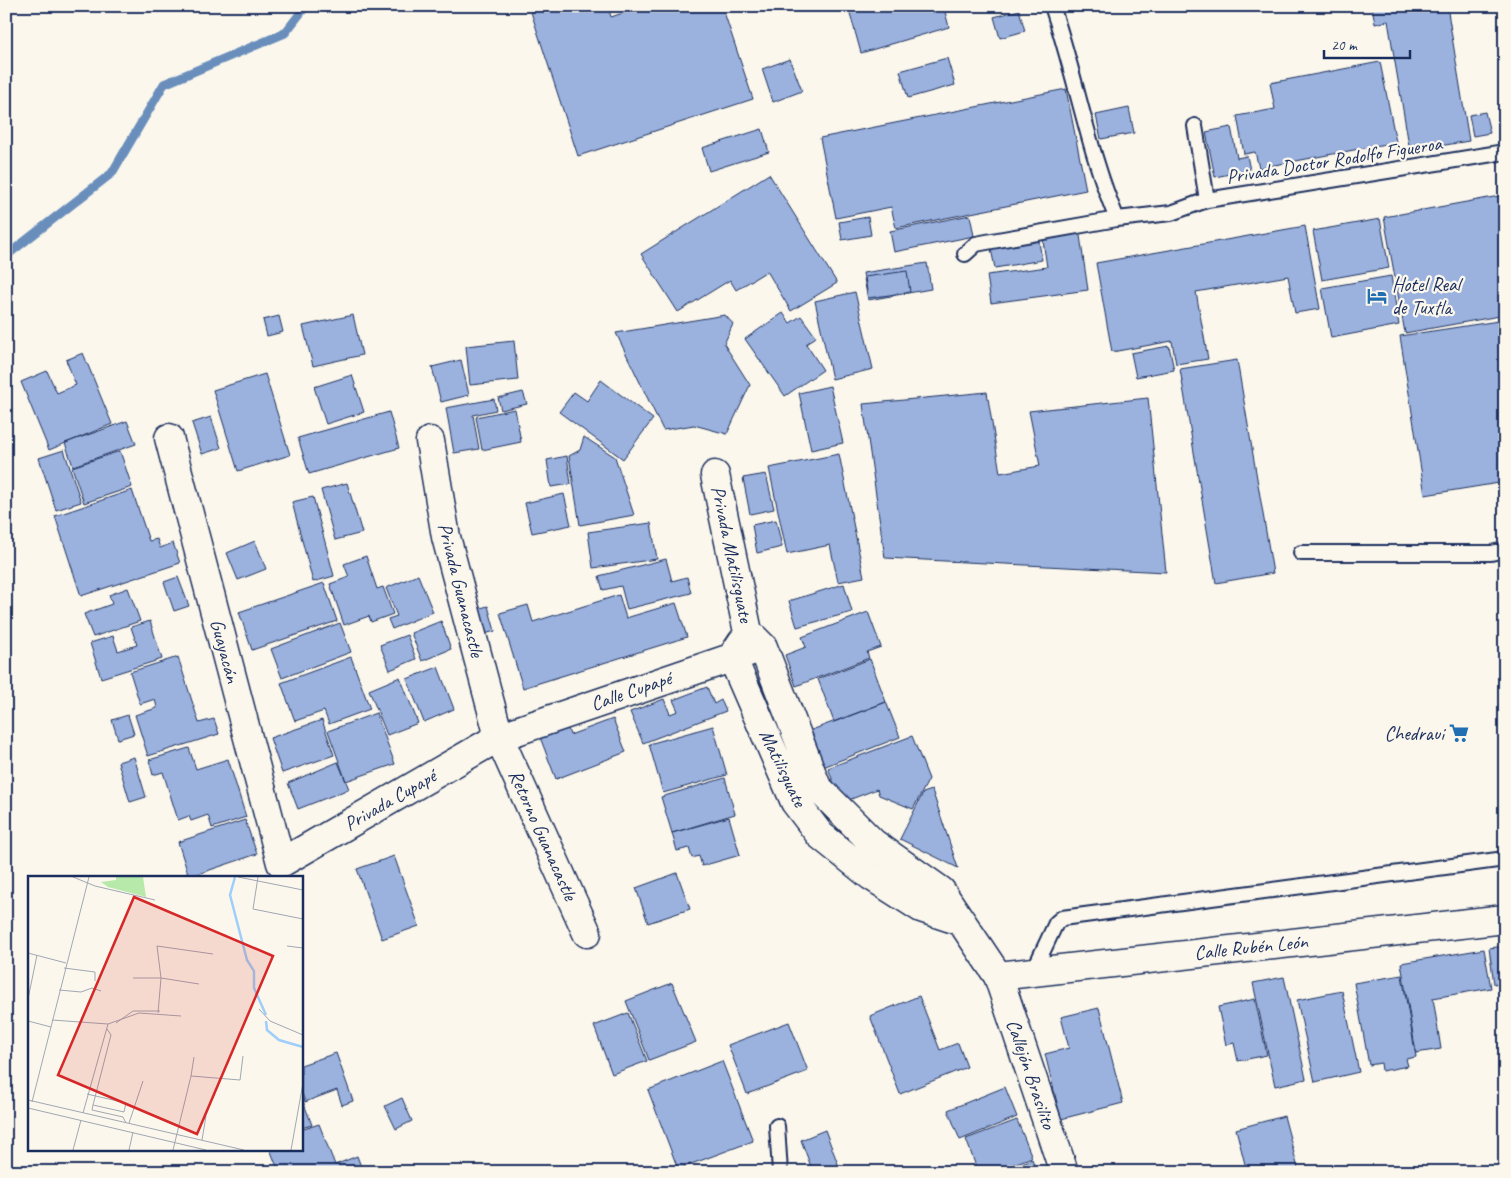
<svg xmlns="http://www.w3.org/2000/svg" width="1511" height="1178" font-family="Caveat,sans-serif">
<style>
.lines{fill:none;stroke-linecap:round;stroke-linejoin:round}
.stream{stroke:#6a8ebc;stroke-width:9}
.building{fill:#9bb2df;stroke:#1b2f5e}
.lane-casing{stroke:#1b2f5e;stroke-width:18}
.street-casing{stroke:#1b2f5e;stroke-width:31}
.lane{stroke:#fbf7ec;stroke-width:14}
.street{stroke:#fbf7ec;stroke-width:28}
.labels{text-anchor:middle;dominant-baseline:central;stroke-width:4.5;stroke-linejoin:round;paint-order:stroke}
.street-label{font-size:20px;fill:#1b2f5e;stroke:#fbf7ec}
.poi-label{font-size:20px;fill:#1b2f5e;stroke:#fbf7ec;text-anchor:start}
.inset-river{fill:none;stroke:#9fcefa;stroke-width:2.5}
.inset-road{fill:none;stroke:#a1a7b3;stroke-width:1}
.view{fill:#d62828;fill-opacity:0.15;stroke:#d62828;stroke-width:2.5}
.inset-edge{fill:none;stroke:#1b2f5e;stroke-width:2.5}
</style>
<rect width="100%" height="100%" fill="#fbf7ec"/>
<filter id="ink" filterUnits="userSpaceOnUse"><feTurbulence type="fractalNoise" baseFrequency=".02" numOctaves="2"/><feDisplacementMap in="SourceGraphic" scale="10" xChannelSelector="R" yChannelSelector="G"/><feConvolveMatrix kernelMatrix="1 2 1 2 8 2 1 2 1" color-interpolation-filters="sRGB"/></filter>
<g filter="url(#ink)">
<g class="lines">
<!-- stream -->
<path class="stream" d="M6,256L112,173L164,84L285,33L306,6"/>
</g>
<!-- building -->
<path class="building" d="M529,6H608L611,17L644,6H722L753,99L578,156Z
M848,6H964L945,12L949,27L861,53Z
M1372,6H1447L1469,141L1410,151L1388,21L1375,24Z
M1019,10L1025,31L1000,38L994,17Z
M947,58L955,85L908,98L900,71Z
M790,59L802,91L773,102L762,69Z
M1380,62L1396,142L1259,168L1255,152L1244,154L1237,116L1275,109L1270,83Z
M1066,89L1086,190L896,228L891,207L836,218L820,138Z
M1129,108L1134,133L1101,139L1096,115Z
M1485,112L1490,133L1473,136L1469,115Z
M1231,127L1237,158L1247,156L1250,170L1215,177L1206,132Z
M762,129L769,152L709,171L702,148Z
M769,174L837,283L791,311L767,271L736,290L730,280L678,312L641,254Z
M1505,195V315L1405,333L1384,217Z
M970,215L974,236L894,252L890,231Z
M868,217L871,235L842,240L839,222Z
M1380,219L1389,268L1322,280L1313,231Z
M1305,226L1320,309L1295,313L1288,276L1196,292L1208,359L1176,364L1172,341L1112,352L1096,263Z
M1079,229L1088,290L991,303L987,275L1047,267L1042,234Z
M1038,236L1042,260L995,268L990,244Z
M927,263L931,289L868,300L863,273Z
M907,271L910,292L868,298L865,277Z
M1391,276L1399,325L1331,338L1322,288Z
M855,292L873,369L832,379L815,301Z
M783,313L790,323L801,316L816,337L806,344L823,370L785,396L745,339Z
M353,315L362,355L313,366L303,326Z
M725,315L733,324L724,344L750,385L727,434L694,425L663,430L616,333Z
M279,316L283,332L267,336L263,320Z
M1505,320V482L1425,495L1400,336Z
M514,341L518,380L470,385L466,346Z
M1169,346L1174,370L1136,377L1131,353Z
M83,353L112,424L49,450L21,382L47,371L57,393L76,385L66,360Z
M461,360L469,395L441,402L432,367Z
M1237,360L1273,573L1216,583L1180,369Z
M265,374L290,455L238,471L213,390Z
M352,375L364,412L326,424L314,387Z
M601,380L653,419L623,459L559,412L574,392L587,401Z
M830,386L843,443L811,450L799,393Z
M523,392L527,404L501,410L498,398Z
M987,392L1000,473L1040,466L1029,411L1148,398L1166,572L885,558L863,404Z
M494,399L496,410L473,415L479,449L454,453L446,408Z
M515,409L521,442L482,450L476,417Z
M389,412L399,448L309,474L298,438Z
M211,417L221,448L202,454L192,423Z
M127,421L136,444L73,466L65,443Z
M584,437L615,457L634,515L580,525L569,456L580,450Z
M64,450L81,502L56,510L39,458Z
M120,451L132,487L84,503L72,467Z
M839,454L864,577L838,582L830,545L787,554L769,468Z
M567,456L571,484L551,487L547,460Z
M766,474L774,509L750,514L743,478Z
M347,483L362,533L335,540L321,490Z
M132,490L149,541L157,539L160,548L173,543L180,563L81,596L55,516Z
M564,494L571,525L532,533L525,503Z
M313,497L334,576L313,582L292,502Z
M776,520L782,547L757,553L752,525Z
M651,523L657,559L593,568L588,532Z
M255,541L266,569L238,580L227,553Z
M366,556L377,589L383,587L393,614L371,622L369,616L344,625L330,584L349,577L344,564Z
M666,559L672,581L687,577L691,593L627,609L621,586L603,590L599,576Z
M418,575L433,612L392,629L388,619L397,616L386,588Z
M178,577L189,606L174,611L164,582Z
M324,583L337,621L252,650L239,612Z
M844,584L852,612L797,627L789,601Z
M128,588L140,621L93,637L84,614L112,604L109,595Z
M619,595L626,618L676,603L687,637L523,688L500,613L528,605L533,622Z
M488,606L495,631L481,635L473,610Z
M868,612L881,647L867,652L869,658L796,686L785,655L806,647L802,637Z
M150,621L162,659L101,678L90,643L113,636L118,651L137,645L131,627Z
M441,621L451,649L422,661L411,633Z
M340,623L351,652L282,678L271,649Z
M407,635L416,659L390,670L380,645Z
M178,657L199,723L214,719L219,734L148,756L135,715L157,708L155,699L140,704L130,672Z
M351,657L370,709L329,724L324,711L295,721L281,683Z
M870,659L886,702L834,722L818,679Z
M438,667L454,709L424,722L407,679Z
M400,677L418,723L387,735L369,690Z
M707,687L714,704L721,700L726,711L643,743L630,712L664,699L670,714L678,711L673,700Z
M886,702L900,737L823,767L809,731Z
M376,713L395,764L346,781L328,731Z
M128,715L134,734L118,739L112,720Z
M613,719L626,752L556,779L538,732L565,721L570,735Z
M322,720L334,755L282,773L270,738Z
M713,726L727,775L663,793L649,744Z
M912,736L929,779L913,809L879,795L877,789L841,803L828,768Z
M189,748L196,769L228,759L246,817L212,828L208,815L191,821L189,816L178,820L163,772L153,775L149,760Z
M134,757L146,797L130,802L118,762Z
M338,762L349,789L298,809L288,783Z
M725,778L735,814L672,833L661,797Z
M932,790L958,868L900,839L923,793Z
M729,817L740,855L702,866L699,856L692,858L689,848L677,851L672,833Z
M245,820L257,854L189,877L178,842Z
M394,856L419,926L382,939L357,869Z
M677,873L690,909L648,923L636,888Z
M1505,946V982L1494,984L1489,948Z
M1484,949L1491,988L1433,998L1441,1049L1416,1053L1401,963Z
M1402,975L1416,1057L1406,1059L1408,1066L1382,1071L1381,1063L1369,1065L1354,983Z
M1284,977L1306,1079L1275,1086L1253,983Z
M672,983L696,1042L649,1060L626,1001Z
M1342,991L1359,1072L1315,1082L1297,1000Z
M919,996L940,1050L958,1043L967,1067L900,1094L870,1016Z
M1255,999L1267,1055L1238,1061L1234,1043L1226,1045L1218,1007Z
M1099,1008L1123,1103L1061,1119L1045,1054L1069,1048L1061,1017Z
M628,1013L647,1061L612,1074L594,1026Z
M789,1022L808,1071L747,1094L728,1045Z
M336,1053L353,1101L342,1105L337,1090L305,1102L301,1090V1065Z
M722,1061L753,1141L678,1169L648,1090Z
M1005,1087L1017,1117L960,1140L948,1110Z
M301,1096L312,1125L301,1128Z
M402,1098L412,1121L396,1129L385,1106Z
M1284,1116L1299,1172H1247L1236,1129Z
M1017,1120L1032,1157L993,1172H978L966,1139Z
M319,1124L335,1165L357,1156L363,1172H279L270,1149H301V1130Z
M825,1130L841,1172H813L801,1140Z
M1032,1159L1037,1172H999Z"/>
<g class="lines">
<defs>
<path id="lane" d="M1052,6C1076,76 1088,151 1117,219L1171,213L1207,200L1505,152
M1195,126L1207,200
M965,254L976,244L992,241L1117,219
M1301,553H1491L1505,550
M1033,972L1056,923L1062,918L1505,859
M777,1126L780,1172"/>
<path id="street" d="M169,438L281,863L499,737L763,647
M430,441L446,537L499,737L587,933
M715,475L748,632L763,647L817,787L873,843L941,891L998,976L1064,1172
M742,642L732,657L795,802L820,835L871,876L921,908L960,921
M998,976L1505,919"/>
</defs>
<!-- lane casing -->
<use href="#lane" class="lane-casing"/>
<!-- street casing -->
<use href="#street" class="street-casing"/>
<!-- lane -->
<use href="#lane" class="lane"/>
<!-- street -->
<use href="#street" class="street"/>
</g>
</g>
<!-- icons -->
<defs>
<symbol id="hotel-bare" viewBox="-9 -9 18 18"><path d="M-6-4.5h1.5V1H6V5H4.5V3h-9V5H-6ZM-4 0a1.8 1.8 0 1 1 3.6 0ZM.5 0V-2.5h3Q6-2.5 6 0Z" fill="#1f6fb2" stroke="#fbf7ec" stroke-width="2.5" paint-order="stroke"/></symbol>
<symbol id="supermarket-bare" viewBox="-9 -9 18 18"><path d="M-6-5.5h2.5l.6 2H6L4.5 2H-2.5L-4.4-4H-6ZM-1.5 3.2a1.3 1.3 0 1 0 .1 0ZM3 3.2a1.3 1.3 0 1 0 .1 0Z" fill="#1f6fb2" stroke="#fbf7ec" stroke-width="2.5" paint-order="stroke"/></symbol>
</defs>
<g fill-rule="evenodd">
<use href="#hotel-bare" x="1363" y="282" width="28" height="28"/>
<use href="#supermarket-bare" x="1445" y="719" width="28" height="28"/>
</g>
<g class="labels">
<!-- street labels -->
<g class="street-label">
<text transform="translate(1334 160) rotate(-9)">Privada Doctor Rodolfo Figueroa</text>
<text transform="translate(732 554) rotate(78)">Privada Matilisguate</text>
<text transform="translate(461 590) rotate(76)">Privada Guanacastle</text>
<text transform="translate(225 651) rotate(75)">Guayacán</text>
<text transform="translate(631 691) rotate(-19)">Calle Cupapé</text>
<text transform="translate(783 768) rotate(64)">Matilisguate</text>
<text transform="translate(390 800) rotate(-30)">Privada Cupapé</text>
<text transform="translate(543 835) rotate(66)">Retorno Guanacastle</text>
<text transform="translate(1251 947) rotate(-6)">Calle Rubén León</text>
<text transform="translate(1031 1074) rotate(71)">Callejón Brasilito</text>
</g>
<!-- poi labels -->
<g class="poi-label">
<text x="1392" y="284">Hotel Real<tspan x="1392" dy="23">de Tuxtla</tspan></text>
<text x="1444" y="733" text-anchor="end">Chedraui</text>
</g>
</g>
<!-- overview -->
<g transform="translate(28 876)">
<rect width="275" height="275" fill="#fbf7ec"/>
<path d="M88,1H115L118,21L80,11L73,6L88,4Z" fill="#b7e9aa"/>
<path class="inset-river" d="M207,1L202,19L219,84L226,95V112L238,139M238,145L239,154L251,164L275,171"/>
<path class="inset-road" d="M45,1L67,10L127,24M210,1L275,14M230,1L225,33L275,43M259,70L275,72M0,77L38,87M36,92L67,96V105M105,102H133L171,108M31,114L53,116L64,112L73,115M0,123L9,79M231,133L242,145L275,159M130,137L133,102L129,70L185,78M24,144L80,148L111,137L153,140M0,145L23,151M88,147L105,135H132M163,200L166,181M59,218L98,227L96,236L65,229L64,234L95,241L98,247M0,224L216,274M4,226L61,1M65,229L83,159L79,153M0,232L178,274M55,237L80,148M101,247L115,205M174,264L178,240M45,274L53,244M101,274L105,256M145,274L163,200L212,204L215,180M263,274L275,207"/>
<path class="view" d="M106,21L245,80L169,258L30,199Z"/>
<rect width="275" height="275" class="inset-edge"/>
</g>
<!-- margin -->
<rect width="1511" height="1178" fill="none" stroke="#fbf7ec" stroke-width="25"/>
<rect x="12" y="12" width="1486" height="1153" fill="none" stroke="#1b2f5e" stroke-width="2" filter="url(#ink)"/>
<!-- scale -->
<path d="M1324 50v8h86v-8" fill="none" stroke="#1b2f5e" stroke-width="2.5"/>
<text x="1331" y="50" font-size="15" fill="#1b2f5e" stroke="#fbf7ec" stroke-width="4" paint-order="stroke">20 m</text>
</svg>
